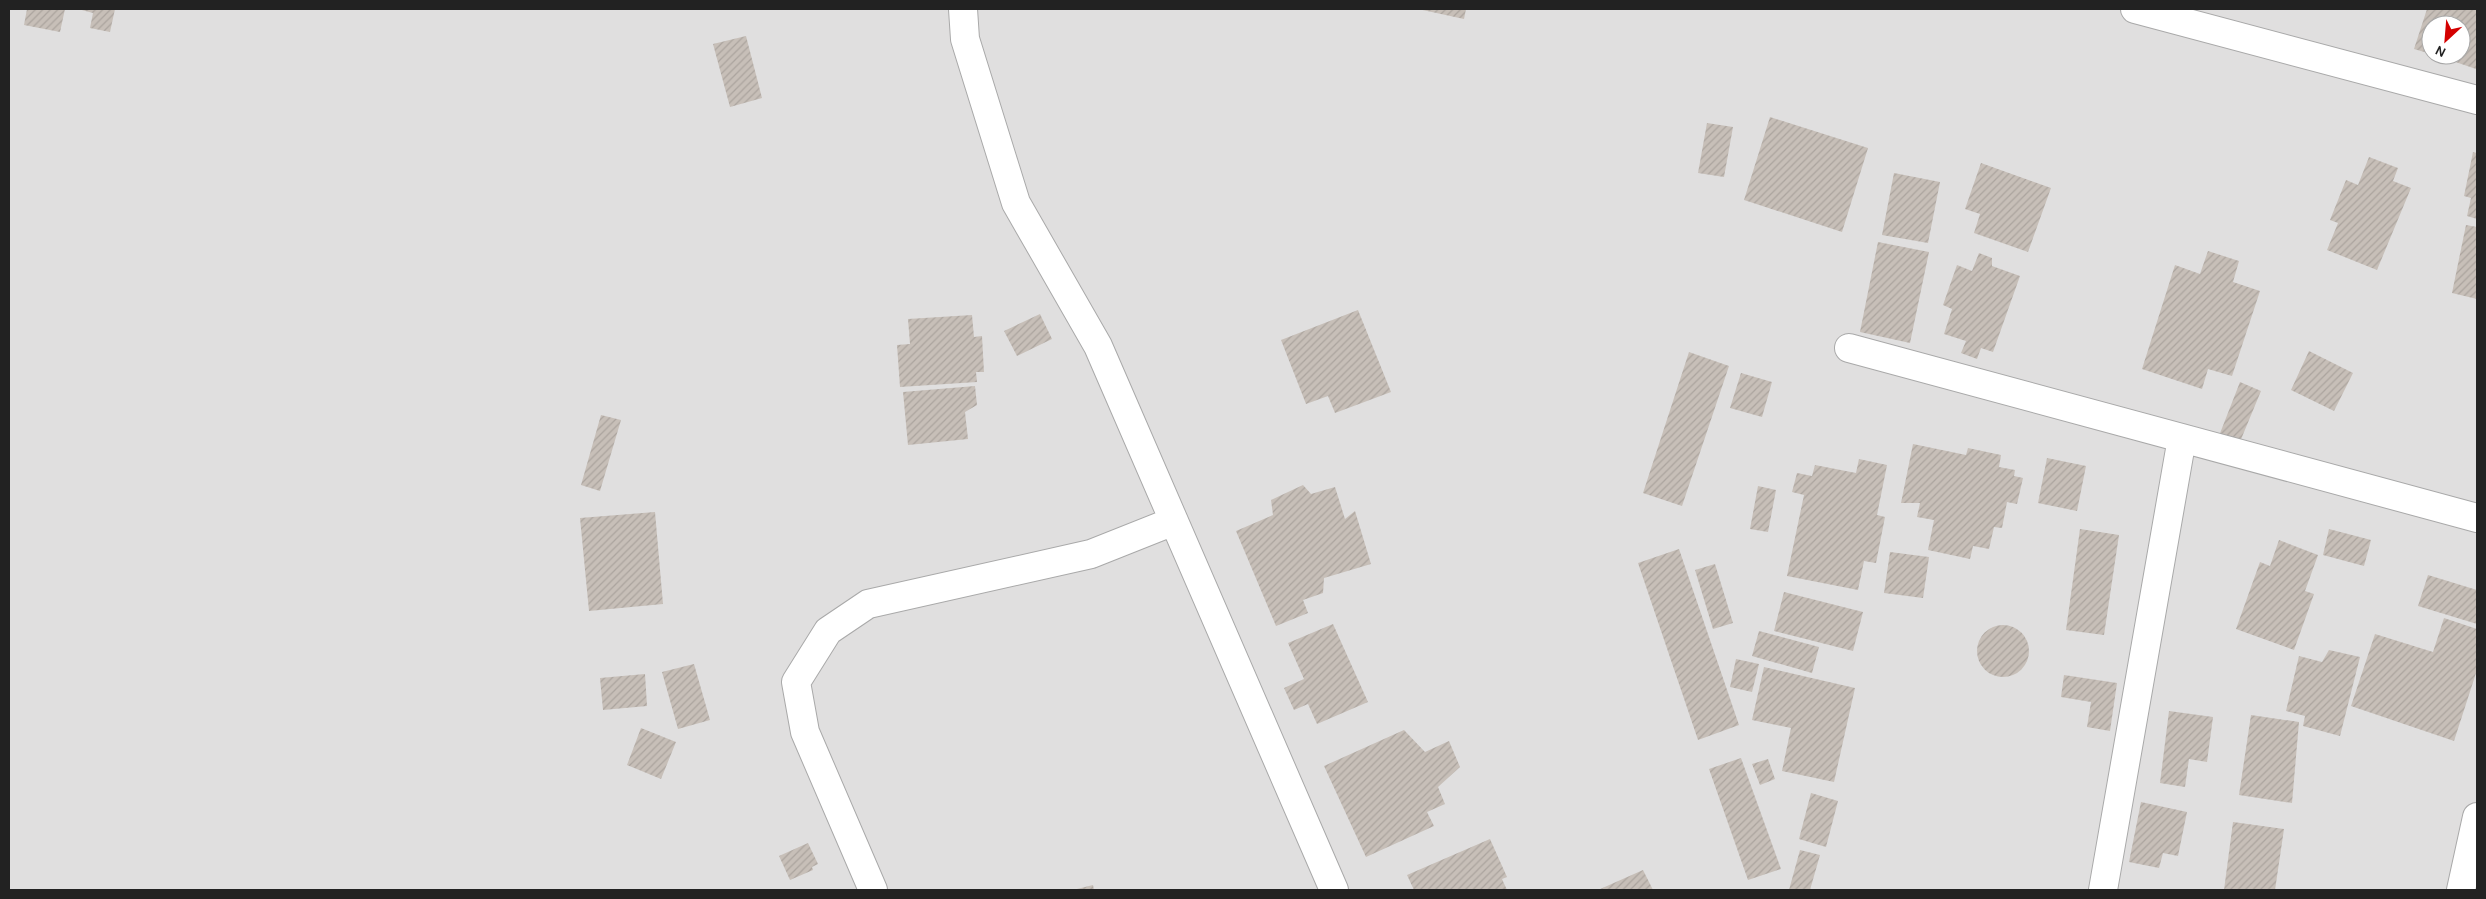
<svg xmlns="http://www.w3.org/2000/svg" width="2486" height="899" font-family="Karla,sans-serif">
<style>
.residential{fill:#e0dfdf;fill-rule:evenodd}
.building{fill:url(#building-hatch)}
.lines{fill:none;stroke-linecap:round;stroke-linejoin:round}
.minor-casing{stroke:#a9a9a9;stroke-width:30}
.minor{stroke:#fff;stroke-width:28}
</style>
<defs>
<pattern id="building-hatch" width="6" height="6" patternUnits="userSpaceOnUse" patternTransform="scale(1.25)"><rect width="6" height="6" fill="#c7bfb8"/><path d="M-1 1l2-2M0 6l6-6M5 7l2-2" fill="none" stroke="#aba49e"/></pattern>
</defs>
<rect width="100%" height="100%" fill="#f2efe9"/>
<!-- residential -->
<path class="residential" d="M9,9H2477V890H9ZM2431,25H2461V55H2431Z"/>
<!-- building -->
<path class="building" d="M27,9H65L60,32L24,25Z
M78,9H115L110,32L90,28L93,13Z
M1418,9H1466L1464,19Z
M2427,9H2477L2476,69L2435,55H2461V25H2431V54L2414,49Z
M746,36L762,98L730,107L713,44Z
M1770,117L1868,148L1842,232L1744,200Z
M1707,123L1733,127L1724,177L1698,173Z
M2473,152L2477,153V219L2467,216L2471,198L2464,196Z
M2369,157L2398,168L2393,181L2411,188L2377,270L2327,250L2338,223L2330,220L2346,180L2358,185Z
M1981,163L2051,188L2028,252L1974,233L1980,214L1965,209Z
M1894,173L1940,182L1928,243L1882,235Z
M2466,225L2477,227V299L2452,293Z
M1878,242L1929,252L1910,343L1860,332Z
M2208,251L2239,261L2233,282L2260,291L2232,376L2208,369L2202,389L2142,369L2175,265L2200,274Z
M1979,253L1992,258V266L2020,276L1993,352L1981,348L1977,359L1961,353L1966,341L1944,334L1952,309L1943,305L1957,265L1972,271Z
M1358,310L1391,392L1335,413L1328,396L1306,404L1281,340Z
M1040,314L1052,339L1017,356L1004,331Z
M972,315L974,337L982,336L984,372H976L977,382L900,387L897,345L910,344L908,319Z
M2309,351L2353,373L2334,411L2291,390Z
M1689,352L1729,366L1682,506L1643,493Z
M1741,373L1772,382L1762,417L1730,408Z
M2240,382L2261,391L2237,449L2217,441Z
M975,386L977,405L965,412L968,439L908,445L903,392Z
M601,415L621,420L600,491L581,485Z
M1913,444L1966,455L1968,448L2001,455L1999,467L2015,470L2014,476L2023,478L2017,504L2007,502L2002,528L1994,527L1989,549L1973,546L1970,559L1928,550L1934,520L1917,517L1920,503H1901Z
M2047,458L2086,466L2077,511L2038,503Z
M1859,459L1887,465L1877,515L1885,517L1876,563L1864,561L1858,590L1787,576L1804,495L1792,492L1797,473L1812,476L1815,465L1856,473Z
M1303,485L1311,494L1335,487L1345,519L1355,511L1371,564L1324,578L1323,593L1303,600L1308,613L1276,626L1236,531L1273,515L1271,500Z
M1758,486L1776,490L1768,532L1750,529Z
M655,512L663,604L589,611L580,518Z
M2080,529L2119,535L2104,635L2066,630Z
M2329,529L2371,540L2364,566L2323,555Z
M2279,540L2318,555L2305,591L2314,594L2294,650L2236,629L2260,562L2270,566Z
M1679,549L1739,725L1698,740L1638,563Z
M1890,552L1929,557L1923,598L1884,593Z
M1715,564L1733,623L1713,629L1695,570Z
M2428,575L2477,590V624L2418,606Z
M1784,592L1863,612L1853,651L1774,631Z
M2444,618L2477,629V670L2454,741L2351,706L2375,634L2433,652Z
M1333,624L1368,702L1317,724L1308,704L1294,710L1284,688L1304,679L1288,643Z
M1977 651a26 26 0 1 1 52 0a26 26 0 1 1-52 0Z
M1759,631L1819,647L1812,673L1752,656Z
M2329,650L2360,657L2340,736L2303,726L2305,716L2286,711L2299,656L2322,662Z
M1736,659L1759,664L1752,692L1730,687Z
M694,664L710,720L678,729L662,672Z
M1764,667L1855,688L1834,782L1782,771L1791,728L1752,720Z
M645,674L647,706L603,710L600,678Z
M2064,675L2117,683L2110,731L2087,727L2091,702L2061,697Z
M2169,711L2213,717L2207,762L2189,759L2185,787L2160,783Z
M2251,715L2299,722L2292,803L2239,795Z
M641,728L676,742L661,779L627,765Z
M1404,730L1425,752L1449,741L1460,767L1438,787L1445,804L1427,812L1434,826L1366,857L1324,766Z
M1741,758L1781,869L1748,880L1709,769Z
M1768,759L1775,779L1760,785L1752,764Z
M1811,793L1838,801L1826,847L1799,839Z
M2141,802L2187,812L2178,856L2163,853L2159,868L2129,862Z
M2233,822L2284,829L2275,890H2224Z
M1490,839L1507,877L1502,879L1507,890H1414L1407,875Z
M808,843L818,864L812,867L813,870L790,880L779,856Z
M1800,850L1820,855L1810,890H1789Z
M1643,870L1653,890H1598Z
M1093,885L1094,890H1073Z"/>
<g class="lines">
<defs>
<path id="minor" d="M963,9L965,39L1016,203L1098,346L1334,890
M2135,9L2477,100
M1849,348L2477,518
M873,890L805,732L796,682L828,631L868,604L1091,554L1174,521
M2103,890L2182,438
M2461,890L2477,817"/>
</defs>
<!-- minor casing -->
<use href="#minor" class="minor-casing"/>
<!-- minor -->
<use href="#minor" class="minor"/>
</g>
<!-- border -->
<rect width="2486" height="899" fill="none" stroke="#222222" stroke-width="20"/>
<!-- north arrow -->
<g transform="translate(2446 40) rotate(206)"><circle r="24" fill="#ffffff" stroke="#a7a7a7"/>
<path d="M0-4L9 19L0 12L-9 19Z" fill="#d40000"/>
<text y="-8" font-size="14" font-weight="bold" text-anchor="middle" fill="#222222">N</text>
</g>
</svg>
